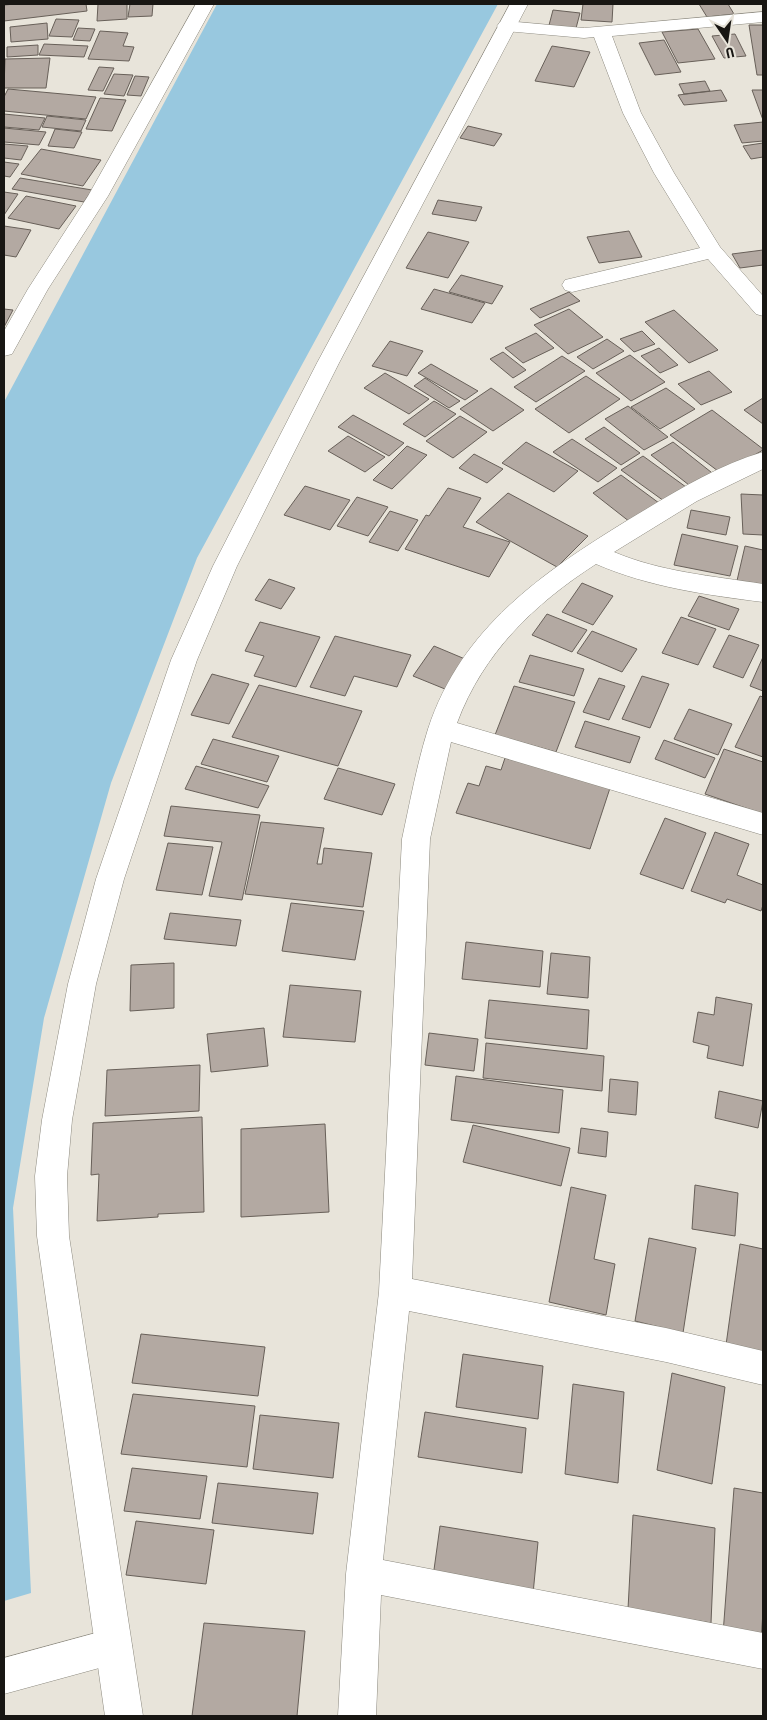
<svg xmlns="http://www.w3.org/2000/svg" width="767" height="1720" font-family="'Roboto Condensed',sans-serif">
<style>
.water{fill:#98c8df}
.building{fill:#b3a9a2;stroke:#686059}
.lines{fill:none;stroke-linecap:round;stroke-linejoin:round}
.street-casing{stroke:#8c897f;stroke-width:1}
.secondary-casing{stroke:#8c897f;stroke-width:1}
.street{fill:#fff;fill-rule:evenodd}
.secondary{fill:#fff;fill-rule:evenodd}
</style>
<rect width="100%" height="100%" fill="#e8e4da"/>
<!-- water -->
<path class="water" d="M217,4H498L197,558L111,783L44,1018L13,1208L31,1593L4,1601V402Z"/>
<!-- building -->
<path class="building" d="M16,4H86L87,11L4,21V5Z
M98,4H127V19L97,21Z
M130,4H153L152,16L128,17Z
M583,4H613L612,22L581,20Z
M699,4H728L734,14L707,17Z
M553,10L580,13L575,32L548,29Z
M56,19L79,20L72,37L49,36Z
M47,23L48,39L11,42L10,27Z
M749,25H763V75H757Z
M78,28L95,29L90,41L73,40Z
M698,29L715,59L678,63L662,32Z
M100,31L128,33L123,46L134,47L129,61L88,59Z
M735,34L746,56L724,58L712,36Z
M664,40L681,72L655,75L639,43Z
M44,44L88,46L84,57L39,55Z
M38,45V55L7,57V47Z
M552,46L590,52L574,87L535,81Z
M50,58L46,88H4L5,59Z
M99,67L114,68L103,91L88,90Z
M114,74L133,75L124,96L104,94Z
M135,76L149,77L141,96L127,95Z
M705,81L710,91L684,94L679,84Z
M8,89L96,97L86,119L4,111V97Z
M721,90L727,101L684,105L678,95Z
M752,90H763V120Z
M100,98L126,100L112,131L86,129Z
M4,114L45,118L39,130L4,127Z
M47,116L86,120L81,131L42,127Z
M763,122V141L742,143L734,125Z
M468,126L502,134L494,146L460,138Z
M4,128L46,132L39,145L4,142Z
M55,129L82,132L74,148L48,146Z
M763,143V157L751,159L743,146Z
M4,144L28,146L21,160L4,158Z
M41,149L101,160L83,186L21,174Z
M4,162L19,164L10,177L4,176Z
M20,178L92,190L84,202L12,189Z
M4,192L18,194L4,215Z
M26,196L76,206L59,229L8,218Z
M438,200L482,207L476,221L432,214Z
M4,226L31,230L16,257L4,255Z
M629,231L642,257L599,263L587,237Z
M428,232L469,242L448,278L406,268Z
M763,250V265L740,268L732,254Z
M461,275L503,286L492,304L449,292Z
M434,289L485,303L472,323L421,309Z
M569,292L580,301L540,318L530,309Z
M4,309L13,310L4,327Z
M569,309L603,337L568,354L534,325Z
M674,310L718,350L689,363L645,322Z
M642,331L655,344L634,352L620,339Z
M536,333L554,348L523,363L505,348Z
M607,339L624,351L593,369L577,357Z
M390,341L423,351L407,376L372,366Z
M659,348L678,365L660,373L641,356Z
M503,352L526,370L513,378L490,359Z
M630,355L665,382L631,401L596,373Z
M562,356L585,371L536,402L514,387Z
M431,364L478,391L465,400L418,373Z
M709,371L732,392L701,405L678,384Z
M385,373L429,399L409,414L364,388Z
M586,376L620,399L569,433L535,409Z
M425,378L460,401L449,408L414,386Z
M491,388L524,410L493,431L460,409Z
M666,388L695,409L660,429L631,407Z
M763,398V424L744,410Z
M434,401L456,414L425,437L403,424Z
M628,406L668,437L644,450L605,419Z
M712,410L763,449V450L722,474L670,435Z
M353,415L404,443L389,456L338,427Z
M460,416L487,432L453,458L426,441Z
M604,427L640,453L621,465L585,439Z
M348,436L385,457L365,472L328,451Z
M572,439L617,468L598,482L553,452Z
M526,442L578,471L554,492L502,463Z
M673,442L716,476L694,489L651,455Z
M407,446L427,455L392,489L373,480Z
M474,454L503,469L487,483L459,468Z
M643,456L686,487L664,501L621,470Z
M621,475L659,503L630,522L593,493Z
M305,486L350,500L330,530L284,515Z
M448,488L481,498L463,527L510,542L489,577L405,549L426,515L429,516Z
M508,493L588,536L557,567L476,522Z
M741,494L763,495V535L743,534Z
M357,497L388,507L368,536L337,526Z
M691,510L730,517L726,535L687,528Z
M390,511L418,520L398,551L369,542Z
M682,534L738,546L730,576L674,565Z
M745,546L763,550V591L736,585Z
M269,579L295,588L281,609L255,600Z
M582,583L613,596L593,625L562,612Z
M699,596L739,609L729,630L688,616Z
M547,614L587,630L572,652L532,635Z
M681,617L716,629L698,665L662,653Z
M260,622L320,637L296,687L254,676L264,656L245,651Z
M592,631L637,649L622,672L577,653Z
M729,635L759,645L743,678L713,667Z
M335,636L411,655L397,687L354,676L345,696L310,687Z
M434,646L465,659L445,689L413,676Z
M530,655L584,669L574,696L519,682Z
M763,657V691L750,686Z
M212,674L249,684L229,724L191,715Z
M642,676L669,684L650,728L622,719Z
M599,678L625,686L609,720L583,712Z
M259,685L362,711L338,766L232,737Z
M514,686L575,702L556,752L495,735Z
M760,696L763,697V757L735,747Z
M689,709L732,724L718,755L674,739Z
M585,721L640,737L630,763L575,747Z
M213,739L279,756L267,782L201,764Z
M664,740L715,758L705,778L655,759Z
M724,749L763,762V814L705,794Z
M505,758L611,785L590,849L456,813L468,783L479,786L486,766L501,770Z
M196,766L269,786L258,808L185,789Z
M338,768L395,784L382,815L324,799Z
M171,806L260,815L242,900L209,896L222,842L164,836Z
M665,818L706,833L683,889L640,874Z
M261,822L324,828L317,864H322L324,848L372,853L363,907L245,894Z
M715,832L749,844L737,875L763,885V905L761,911L727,899L725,903L691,891Z
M168,843L213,847L202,895L156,890Z
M291,903L364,911L355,960L282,951Z
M170,913L241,920L236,946L164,939Z
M466,942L543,951L540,987L462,979Z
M551,953L590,957L588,998L547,994Z
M174,963V1008L130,1011L131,965Z
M290,985L361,991L355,1042L283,1037Z
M716,997L752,1004L743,1066L707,1058L709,1046L693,1042L698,1012L714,1015Z
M489,1000L589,1010L587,1049L485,1038Z
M264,1028L268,1066L211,1072L207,1034Z
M429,1033L478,1039L474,1071L425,1065Z
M486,1043L604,1056L602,1091L483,1078Z
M200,1065L199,1111L105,1116L107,1070Z
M456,1076L563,1090L559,1133L451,1120Z
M610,1079L638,1082L636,1115L608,1112Z
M719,1091L763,1101L758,1128L715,1118Z
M202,1117L204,1212L158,1214V1217L97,1221L99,1174L91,1175L93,1123Z
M325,1124L329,1212L241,1217V1129Z
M473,1125L570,1148L561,1186L463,1162Z
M581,1128L608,1132L606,1157L578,1153Z
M695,1185L738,1193L735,1236L692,1229Z
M571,1187L606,1195L594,1259L615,1264L606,1315L549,1302Z
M649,1238L696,1248L683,1333L635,1321Z
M740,1244L763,1249V1354L726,1345Z
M141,1334L265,1347L258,1396L132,1383Z
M463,1354L543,1366L538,1419L456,1407Z
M672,1373L725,1387L712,1484L657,1470Z
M573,1384L624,1392L618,1483L565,1474Z
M133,1394L255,1406L247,1467L121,1454Z
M425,1412L526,1428L522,1473L418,1457Z
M260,1415L339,1423L333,1478L253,1469Z
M132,1468L207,1476L200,1519L124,1511Z
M218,1483L318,1493L313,1534L212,1523Z
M734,1488L763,1493V1611L761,1642L723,1634Z
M633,1515L715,1528L711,1623L628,1609Z
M136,1521L214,1530L206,1584L126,1575Z
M440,1526L538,1542L533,1594L433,1577Z
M204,1623L305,1631L297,1716H192Z"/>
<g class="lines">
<defs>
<path id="street" d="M196,4H214L108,196L48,289L12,354L4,356V331L28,289L88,196Z
M763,12V22L612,36L641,113L674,173L720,247L763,296V316L756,314L708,259L572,292L565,290L562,285L565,280L700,248L654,173L623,113L594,37L584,38L506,31L500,30L497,26L500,22L506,21L584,28Z
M763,452V469L697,501L614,552C661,572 713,576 763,584V602C707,595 649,587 596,564C534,604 483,653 457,723L763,813V835L451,742L430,839L412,1279L666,1328L763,1351V1385L666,1362L409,1311L383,1560L763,1633V1669L381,1595L376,1716H338L346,1574L379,1292L402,839C410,802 417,764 428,729C461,628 542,573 628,520C670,495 715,466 763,452Z
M114,1628L127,1633L132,1646L127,1659L114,1664L4,1694V1658Z"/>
<path id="secondary" d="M510,4H528L339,363L237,566L197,660L124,879L96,984L72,1120L67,1176L69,1236L143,1716H105L37,1236L35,1176L42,1120L68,984L96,879L171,660L213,566L317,363Z"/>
</defs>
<!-- street casing -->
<use href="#street" class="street-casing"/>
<!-- secondary casing -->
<use href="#secondary" class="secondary-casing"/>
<!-- street -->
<use href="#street" class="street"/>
<!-- secondary -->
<use href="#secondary" class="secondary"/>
</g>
<!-- border -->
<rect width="767" height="1720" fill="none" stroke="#181613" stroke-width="10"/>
<!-- north arrow -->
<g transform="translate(727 40) rotate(167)" stroke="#e8e4da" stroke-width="4" paint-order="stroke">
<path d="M0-4L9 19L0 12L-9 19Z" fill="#181613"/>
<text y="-8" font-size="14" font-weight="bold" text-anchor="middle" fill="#181613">U</text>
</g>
</svg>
